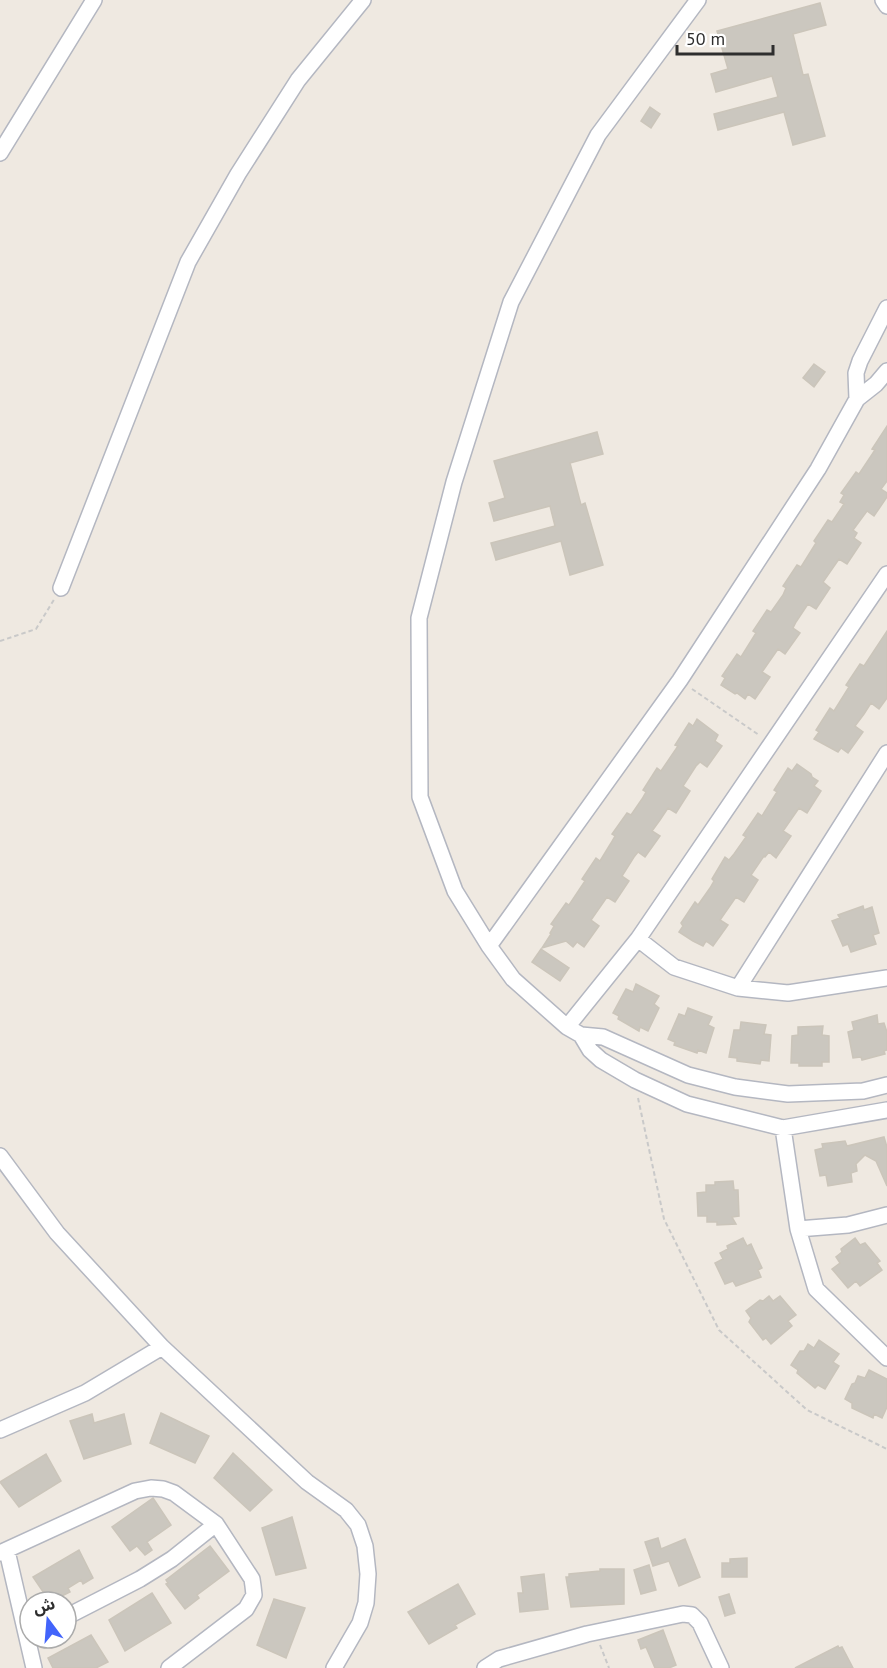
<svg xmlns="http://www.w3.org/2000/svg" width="887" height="1668" font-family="'PT Sans','Noto Sans Arabic',sans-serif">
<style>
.building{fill:#cbc7bf;stroke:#cbc5ba;stroke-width:1.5}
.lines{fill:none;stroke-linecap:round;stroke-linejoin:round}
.street-casing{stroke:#b4b7c1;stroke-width:18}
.path{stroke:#c9c9c9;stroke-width:2;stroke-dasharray:4.5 3;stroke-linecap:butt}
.street{stroke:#fff;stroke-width:15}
</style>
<rect width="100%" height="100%" fill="#efe9e1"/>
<!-- building -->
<path class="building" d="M820,3L826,25L793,34L803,75L808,74L825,136L793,145L784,112L718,130L714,114L778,97L772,76L716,92L711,74L728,69L717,31Z
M650,107L660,114L651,128L641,121Z
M814,364L825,372L814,387L803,378Z
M887,426V481L881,489L887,493V497L874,516L867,511L853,530L857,533L854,538L861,543L847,564L839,559L823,582L830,588L816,609L808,604L796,622L793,628L800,633L785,654L778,649L762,672L770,677L755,699L748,694L745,699L737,693L735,694L721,685L725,678L722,676L737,654L741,657L756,633L753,631L767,610L771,612L783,595L786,588L783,586L797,565L801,567L816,543L814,541L828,520L832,522L844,504L840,502L844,495L841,493L856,472L859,474L875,450L872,449Z
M597,432L603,454L570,463L581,505L585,503L603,565L570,575L561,541L496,560L491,543L555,526L550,506L494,521L489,503L505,498L494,461Z
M887,631V698L879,709L871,703L864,714L855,726L863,732L848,753L841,748L838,752L814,739L819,732L816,730L830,708L834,711L849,687L846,685L860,664L864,666Z
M697,719L718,735L715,741L722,746L707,767L700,762L696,766L683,786L690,791L676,813L668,808L660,820L652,831L660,836L645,857L638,852L634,857L622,876L629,881L615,902L607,897L591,920L599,926L584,947L577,942L573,947L566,941L542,948L551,934L550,933L554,926L551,924L566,903L569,905L585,881L582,879L596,858L600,861L611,843L615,836L612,834L627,813L631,815L642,799L646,792L643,790L657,768L661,771L678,746L675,745L689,723L693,726Z
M797,764L811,774L812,777L818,781L814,786L821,791L807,813L799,808L783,831L791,836L776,858L769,852L765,857L764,856L751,875L758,880L744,902L736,897L720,920L728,925L713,946L706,941L703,946L693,941L679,932L683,926L681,923L695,902L698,905L710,888L714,881L712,879L725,857L729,860L734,854L746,837L743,835L758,813L762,816L777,792L774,790L788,768L792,771Z
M863,906L864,910L872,907L879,933L873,935L876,944L851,952L848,944L843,946L832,921L840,918L838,915Z
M541,949L569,968L560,981L532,962Z
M636,984L659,996L654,1004L659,1008L648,1031L640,1027L639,1031L618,1019L619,1016L613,1013L626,989L633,992Z
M688,1008L712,1017L708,1025L714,1028L706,1053L698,1050L697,1053L674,1045L675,1042L668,1039L679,1014L685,1016Z
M877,1015L878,1024L884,1023L887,1032V1050L884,1051L885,1054L862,1060L861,1057L853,1058L848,1032L854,1030L852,1022Z
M741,1022L766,1025L764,1034L771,1035L769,1061L761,1060L760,1064L737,1061V1058L729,1057L734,1030H740Z
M823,1026L822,1035L829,1036V1062H822V1066H799V1063H791L792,1036L798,1035V1027Z
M884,1137L887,1147V1186L876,1161L865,1155L856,1164L857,1171L851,1173L852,1182L828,1186L826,1175L820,1176L815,1150L823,1148L822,1144L845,1141L847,1146Z
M733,1181L734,1190H738L739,1216L732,1217L736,1224L717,1225V1222H707V1216H698L697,1193L706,1192V1185H715V1182Z
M743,1238L747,1246L751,1244L755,1253L762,1268L758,1270L761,1277L736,1286L733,1281L725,1284L715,1263L723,1259L720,1253L728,1249L727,1246Z
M855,1238L860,1245L865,1243L880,1261L877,1263L882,1270L860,1286L856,1281L848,1288L832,1269L840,1263L836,1257L842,1252L841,1249Z
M769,1296L773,1301L780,1296L796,1315L788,1321L792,1326L771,1344L766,1338L763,1340L749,1322L751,1318L746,1311L760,1300L763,1301Z
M819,1340L839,1354L833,1362L839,1366L825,1389L818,1385L815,1388L797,1373L798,1370L791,1365L800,1351H804L808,1344L814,1348Z
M869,1370L887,1379V1407L882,1418L874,1414L873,1418L852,1408V1403L845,1399L852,1384L855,1383L858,1376L865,1378Z
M161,1413L209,1436L195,1463L150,1443Z
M92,1414L94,1423L124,1414L131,1444L84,1459L70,1421Z
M233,1453L272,1490L250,1511L214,1478Z
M46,1454L61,1481L19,1507L0,1482Z
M153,1498L171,1525L147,1542L152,1550L145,1555L137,1546L130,1551L112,1527Z
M292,1517L306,1568L276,1575L262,1528Z
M658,1538L661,1549L685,1539L700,1577L679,1586L669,1561L653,1566L645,1542Z
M210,1546L229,1571L197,1595L199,1598L185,1609L166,1584L168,1583L166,1580Z
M79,1550L93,1578L83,1584L81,1580L68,1588L70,1592L50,1602L33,1577Z
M747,1558V1577H722V1563H730V1559Z
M649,1565L656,1590L641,1594L634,1570Z
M600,1569H624V1604L571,1607L566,1577H569V1574L600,1571Z
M544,1574L548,1609L520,1612L518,1593H523L521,1577Z
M458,1584L475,1614L455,1625L457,1628L429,1644L408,1612Z
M152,1593L171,1623L125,1651L109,1620Z
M729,1594L735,1613L725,1616L719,1597Z
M274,1599L305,1608L286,1658L257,1645Z
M663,1630L676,1665L669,1668H655L646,1647L641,1649L638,1640Z
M91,1635L108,1662L96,1668H53L48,1658Z
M838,1646L839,1648L842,1647L853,1668H795Z"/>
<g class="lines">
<defs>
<path id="street" d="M698,0L598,135L511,302L454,482L419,618L420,797L455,891L489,946L513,979L567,1027L581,1035L590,1050L601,1060L635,1080L687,1104L783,1128L887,1110
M883,0L887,6
M0,153L94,0
M857,399L856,373L860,361L887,308
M61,588L188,262L238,174L298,80L363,0
M638,939L674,967L738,988L788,993L887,978
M489,946L680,680L818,469L857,399L876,384L887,371
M738,988L887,753
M567,1027L638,939L887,574
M581,1035L603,1037L688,1075L735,1087L788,1094L863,1091L887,1085
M783,1128L798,1229L816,1289L887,1358
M0,1156L57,1233L162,1347L307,1482L346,1510L358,1525L365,1546L368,1574L366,1603L360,1623L334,1668
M798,1229L848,1225L887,1215
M0,1430L85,1393L162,1347
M7,1551L34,1668
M0,1553L135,1491L151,1488L163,1489L174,1493L216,1524L252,1579L253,1586L254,1595L246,1609L169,1668
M66,1617L140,1579L172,1559L216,1524
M485,1668L499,1659L587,1634L683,1614L692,1615L700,1623L721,1668"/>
</defs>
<!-- street casing -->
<use href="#street" class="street-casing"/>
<!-- path -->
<path class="path" d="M0,641L36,629L55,598
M692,689L759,735
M638,1098L664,1219L719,1330L807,1410L887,1449
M600,1645L609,1668"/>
<!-- street -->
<use href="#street" class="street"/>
</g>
<!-- north arrow -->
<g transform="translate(48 1620) rotate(344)"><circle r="28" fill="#ffffff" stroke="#ababab" stroke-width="1.5"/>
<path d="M0-4.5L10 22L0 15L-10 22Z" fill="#4264fb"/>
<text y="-9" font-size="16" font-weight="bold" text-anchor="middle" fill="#2e2e2e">ش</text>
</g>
<!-- scale -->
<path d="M677 45v9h96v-9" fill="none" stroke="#2e2e2e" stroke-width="3"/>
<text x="686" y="45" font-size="18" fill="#2e2e2e" stroke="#ffffff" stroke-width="4.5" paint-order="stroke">50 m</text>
</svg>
